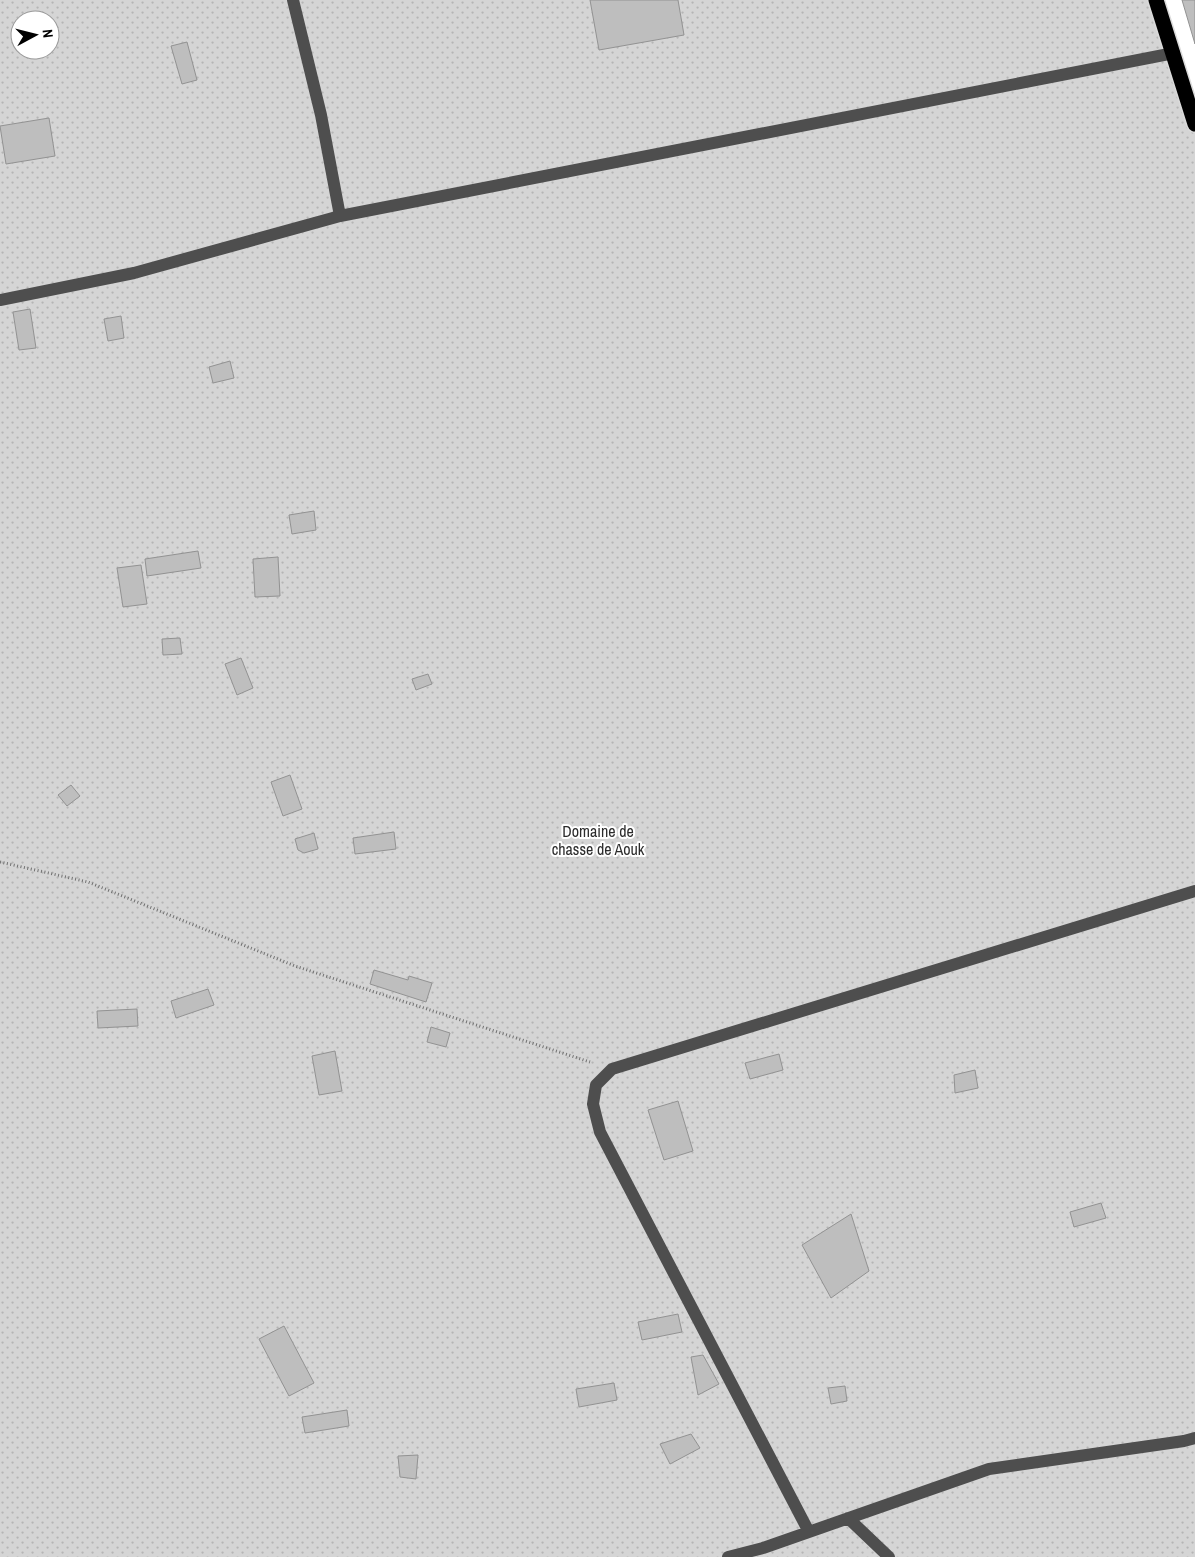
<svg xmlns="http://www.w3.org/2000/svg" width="1195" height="1557" font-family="'Archivo Narrow',sans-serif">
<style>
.park{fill:url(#park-dots);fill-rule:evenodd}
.building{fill:#bebebe;stroke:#929292}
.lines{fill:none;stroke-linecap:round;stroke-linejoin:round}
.highway-casing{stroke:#dbdbdb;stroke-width:18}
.path{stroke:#707070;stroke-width:3;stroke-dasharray:1 2.5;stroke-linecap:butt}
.minor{stroke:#4e4e4e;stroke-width:12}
.highway{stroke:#000;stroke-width:15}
.labels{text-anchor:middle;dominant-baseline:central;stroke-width:4;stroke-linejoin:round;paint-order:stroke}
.park-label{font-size:16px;fill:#2c2c2c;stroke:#fff}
</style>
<defs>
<pattern id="park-dots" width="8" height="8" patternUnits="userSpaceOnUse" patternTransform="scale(1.25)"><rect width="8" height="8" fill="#d5d5d5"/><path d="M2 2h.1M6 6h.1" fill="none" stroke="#b5b5b5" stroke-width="1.8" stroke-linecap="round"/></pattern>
</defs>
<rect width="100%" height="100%" fill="#fff"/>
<!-- park -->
<path class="park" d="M0,0H1156L1195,124V1557H0ZM20,20H50V50H20Z"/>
<!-- building -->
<path class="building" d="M590,0H678L684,35L599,50Z
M1182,0H1195V44Z
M187,42L197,80L182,84L171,46Z
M49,118L55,156L6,164L0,126Z
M30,309L36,348L19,350L13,312Z
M121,316L124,338L108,341L104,319Z
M230,361L234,378L213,383L209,367Z
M314,511L316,530L292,534L289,515Z
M198,551L201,568L147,576L145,559Z
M278,557L280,596L255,597L253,559Z
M141,565L147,604L123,607L117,568Z
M180,638L182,654L163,655L162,639Z
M241,658L253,688L237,695L225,664Z
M428,674L432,684L416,690L412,679Z
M290,775L302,809L283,816L271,782Z
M71,785L80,796L67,806L58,795Z
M394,832L396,849L355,854L353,838Z
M314,833L318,849L304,853L298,850L295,839Z
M374,970L408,980L409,976L432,983L426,1002L370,984Z
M208,989L214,1005L176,1018L171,1001Z
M137,1009L138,1026L98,1028L97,1011Z
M431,1027L450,1033L446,1047L427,1042Z
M335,1051L342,1091L319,1095L312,1056Z
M779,1054L783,1070L750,1079L745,1063Z
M975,1070L978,1088L955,1093L954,1075Z
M678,1101L693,1151L664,1160L648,1110Z
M1101,1203L1106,1218L1074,1227L1070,1212Z
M851,1214L869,1271L831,1298L802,1245Z
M678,1314L682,1332L642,1340L638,1322Z
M284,1326L314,1383L289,1396L259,1339Z
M703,1355L719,1384L698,1395L691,1357Z
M614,1383L617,1400L579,1407L576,1389Z
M845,1386L847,1401L831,1404L828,1388Z
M347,1410L349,1426L305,1433L302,1417Z
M691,1434L700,1448L670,1464L660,1444Z
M418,1455L416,1479L400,1477L398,1456Z"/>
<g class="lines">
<defs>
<path id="highway" d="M1156,0L1195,124"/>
</defs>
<!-- highway casing -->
<use href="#highway" class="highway-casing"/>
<!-- path -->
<path class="path" d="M0,862L88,882L295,966L590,1062"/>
<!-- minor -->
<path class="minor" d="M293,0L321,115L340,216
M0,300L134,273L340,216L1174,53
M848,1518L889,1557
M809,1532L600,1132L593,1104L596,1085L612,1069L1195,891
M728,1557L763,1548L989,1469L1184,1441L1195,1438"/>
<!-- highway -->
<use href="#highway" class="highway"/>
</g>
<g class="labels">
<!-- park labels -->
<g class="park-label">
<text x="598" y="831">Domaine de<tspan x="598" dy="18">chasse de Aouk</tspan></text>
</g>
</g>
<!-- north arrow -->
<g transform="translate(35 35) rotate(83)"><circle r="24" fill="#ffffff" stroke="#999999"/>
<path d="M0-4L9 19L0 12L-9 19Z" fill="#000000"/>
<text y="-8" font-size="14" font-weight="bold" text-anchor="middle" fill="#000000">N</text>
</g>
</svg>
